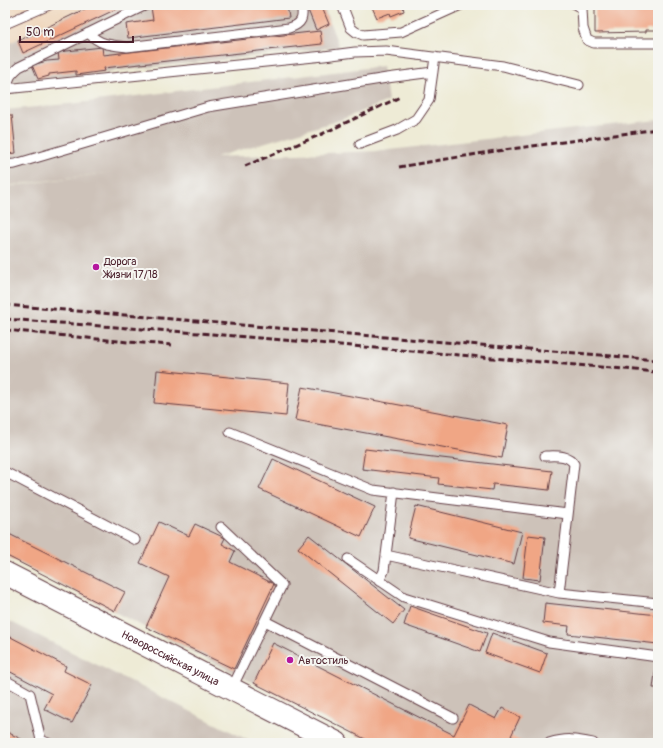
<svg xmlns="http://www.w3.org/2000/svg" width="663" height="748" font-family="Pangolin,sans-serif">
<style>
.built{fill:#efd6bb}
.industrial{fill:#cdc2b9}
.building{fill:#f0a685}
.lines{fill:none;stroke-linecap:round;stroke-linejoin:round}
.lane-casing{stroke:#633e45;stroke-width:11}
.secondary-casing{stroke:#633e45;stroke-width:24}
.lane{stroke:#fff;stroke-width:9}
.secondary{stroke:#fff;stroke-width:22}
.rail{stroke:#4a1f2b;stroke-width:3;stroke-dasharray:6 3;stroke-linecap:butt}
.poi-dot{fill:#b5179e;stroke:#f6f6f2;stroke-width:1.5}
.labels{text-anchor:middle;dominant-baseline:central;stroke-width:4;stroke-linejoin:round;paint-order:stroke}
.poi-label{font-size:11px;fill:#4a1f2b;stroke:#f6f6f2;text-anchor:start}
.street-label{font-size:11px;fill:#4a1f2b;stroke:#f6f6f2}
</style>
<rect width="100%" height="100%" fill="#f6f6f2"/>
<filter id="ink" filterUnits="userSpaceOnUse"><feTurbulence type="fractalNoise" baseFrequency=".025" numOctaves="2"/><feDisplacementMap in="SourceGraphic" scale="8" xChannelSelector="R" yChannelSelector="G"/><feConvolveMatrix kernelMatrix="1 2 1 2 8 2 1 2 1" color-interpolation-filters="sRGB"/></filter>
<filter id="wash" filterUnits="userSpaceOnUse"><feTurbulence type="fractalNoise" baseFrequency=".012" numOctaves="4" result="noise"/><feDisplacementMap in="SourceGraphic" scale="16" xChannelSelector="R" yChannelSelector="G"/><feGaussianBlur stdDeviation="0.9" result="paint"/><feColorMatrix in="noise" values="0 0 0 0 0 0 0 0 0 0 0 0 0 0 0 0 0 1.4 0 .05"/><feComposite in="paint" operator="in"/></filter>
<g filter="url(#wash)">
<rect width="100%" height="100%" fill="#eeebd6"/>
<!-- built -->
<path class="built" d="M5,5H90L5,45Z"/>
<!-- industrial -->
<path class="industrial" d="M90,5H323L339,47L5,83V45Z
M383,66L388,101L340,120L216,157L381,151L565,130L658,120V743H371L5,556V187L113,172L5,186V110L79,103Z
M5,619L254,743H5Z"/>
<g id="blocks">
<!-- building -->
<path class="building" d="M93,5H125L23,53L18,41Z
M169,5H287L289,18L128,38L126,24L153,20L151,7Z
M306,5H321L329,24L316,30Z
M371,5H408L403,7L404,11L401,12L391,16L390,13L377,18Z
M595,5H658V30H646V32L595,33Z
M320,31L322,44L104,68L105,71L76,75V71L49,74V76L38,79L32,65L47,61L59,60L58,52L102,47L103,55Z
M5,115H12L16,153L5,154Z
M157,370L289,383L286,416L154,403Z
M302,387L508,425L502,458L295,420Z
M365,449L552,471L549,490L493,484L492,490L438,484L439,478L362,469Z
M273,459L375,507L361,537L259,489Z
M416,506L522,532L514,564L408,538Z
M159,522L189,536L195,524L225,538L222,544L235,551L230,562L274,584L234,669L146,627L169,577L140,563Z
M5,532L125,592L115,611L5,555Z
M309,535L404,610L393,624L298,548Z
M528,535L545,537L540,580L523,578Z
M545,603L658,615V644L568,634L569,626L543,623Z
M410,606L487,633L480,652L404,625Z
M492,633L547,653L540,673L485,653Z
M5,634L66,666L64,671L92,685L72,723L44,709L52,694L5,669Z
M273,643L454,735L469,705L496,719L502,708L520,717L511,736L522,742V743H496L487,738L485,743H373L254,683Z
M656,666L658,667V688H653Z
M5,731L29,743H5Z"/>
</g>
</g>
<g filter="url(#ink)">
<use href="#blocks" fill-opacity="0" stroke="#633e45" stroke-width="1"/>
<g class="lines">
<defs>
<path id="lane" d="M342,5L351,28L356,32L363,35L401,32L461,5
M576,5L582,8L583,28L587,40L594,43H658
M5,24L49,5
M88,33C101,45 109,45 127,47L289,28C302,24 304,18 301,5
M8,88C8,77 11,74 19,67L146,5
M5,89L324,56L355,52L386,51L503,66L579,85
M360,144L397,130L416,119L429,100L435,57
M5,165L15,164L208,107L387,78L433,72
M230,432L373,490L568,514
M545,456C555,456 568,454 574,464L559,593
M5,472L135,540
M221,527L282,585L231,690
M386,555L559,593L658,603
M348,559L404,597L549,642L658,657
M379,581L384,571L394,492
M265,621L453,718
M5,680L30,694L41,740L48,743
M549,743C566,738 575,739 593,743"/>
<g id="secondary">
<path id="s1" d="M5,573L337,743"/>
</g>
</defs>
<!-- lane casing -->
<use href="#lane" class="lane-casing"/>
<!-- secondary casing -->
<use href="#secondary" class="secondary-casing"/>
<!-- lane -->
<use href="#lane" class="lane"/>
<!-- secondary -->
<use href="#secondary" class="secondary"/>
<!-- rail -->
<path class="rail" d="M245,166L322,134L400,97
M399,167L489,152L658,129
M5,305L658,360
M5,319L212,334L658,372
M5,330L128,342L172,345"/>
</g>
</g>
<!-- markers -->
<g class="poi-dot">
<circle cx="96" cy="267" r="4"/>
<circle cx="290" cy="660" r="4"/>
</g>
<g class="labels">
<!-- poi labels -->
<g class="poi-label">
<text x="104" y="261">Дорога<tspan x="104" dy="13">Жизни 17/18</tspan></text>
<text x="298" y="660">Автостиль</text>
</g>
<!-- street labels -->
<g class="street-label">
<text stroke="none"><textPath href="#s1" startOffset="186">Новороссийская улица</textPath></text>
</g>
</g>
<!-- margin -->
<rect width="663" height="748" fill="none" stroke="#f6f6f2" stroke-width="20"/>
<!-- scale -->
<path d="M20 36v6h113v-6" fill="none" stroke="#4a1f2b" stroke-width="2"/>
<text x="26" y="36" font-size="12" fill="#4a1f2b" stroke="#f6f6f2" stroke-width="3" paint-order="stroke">50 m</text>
</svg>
